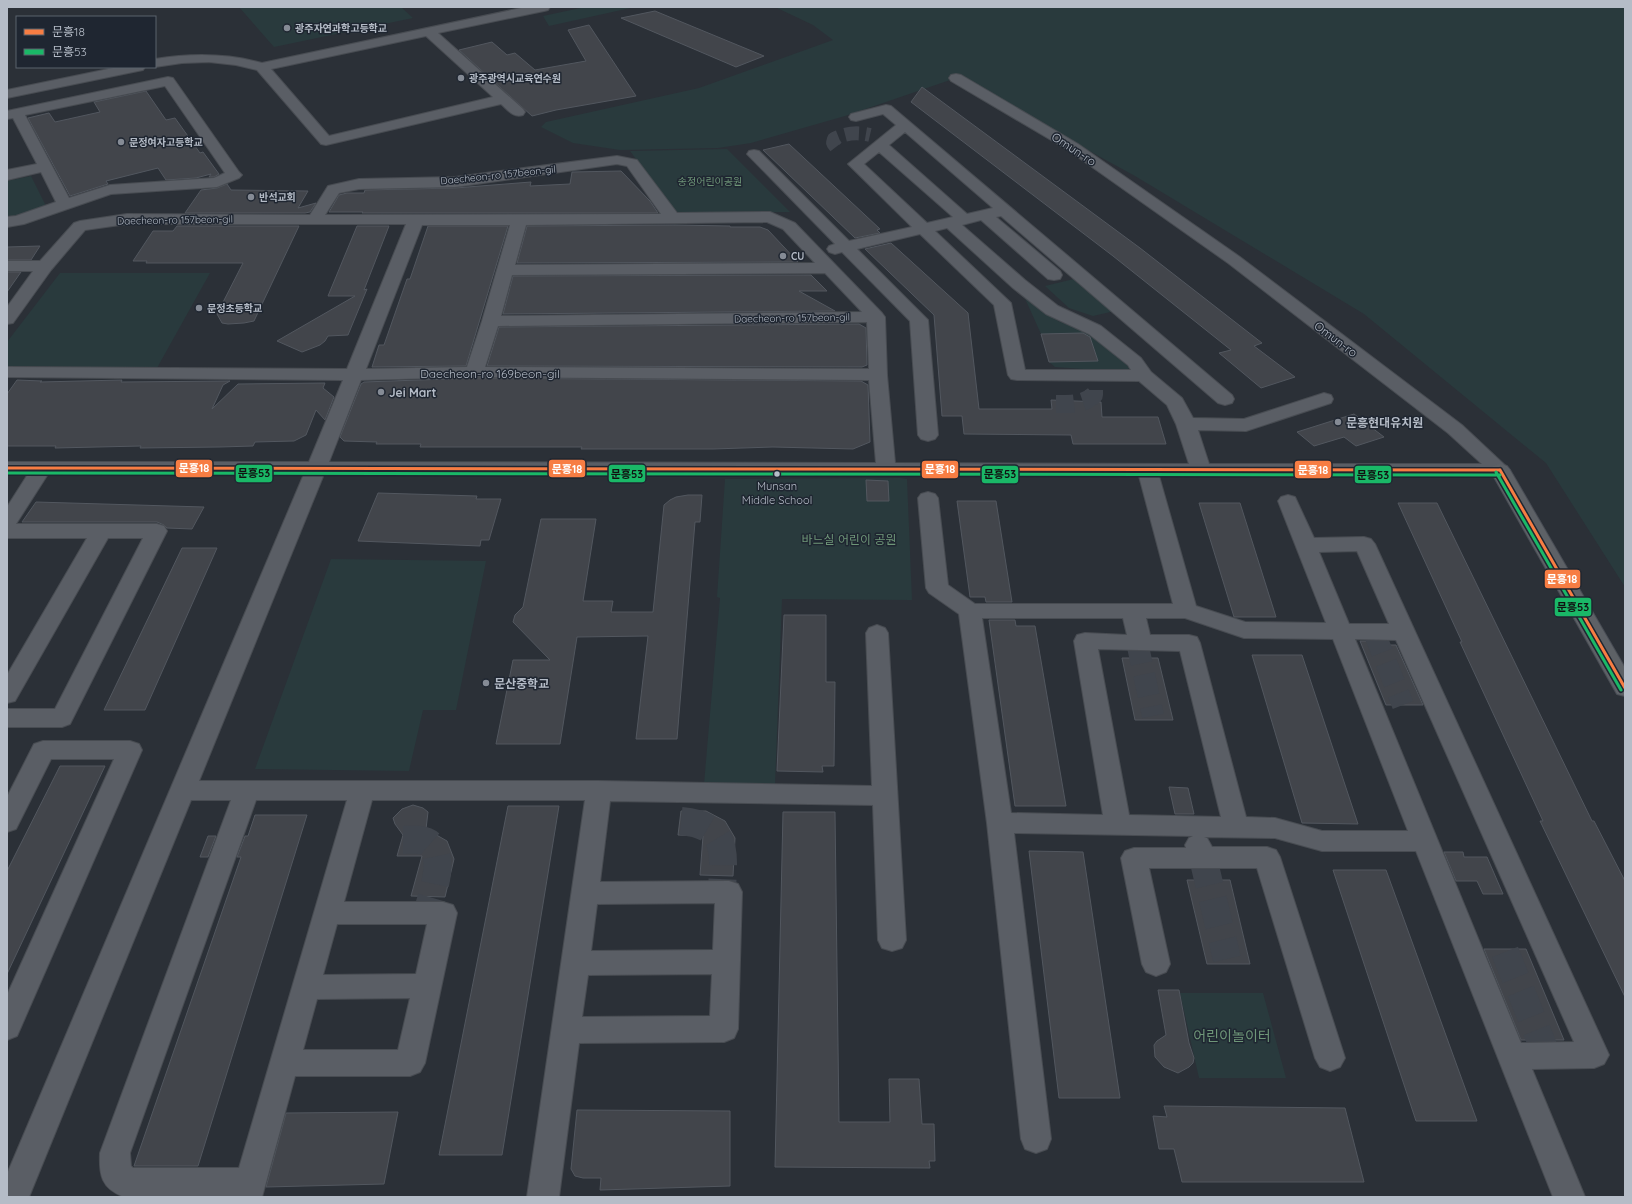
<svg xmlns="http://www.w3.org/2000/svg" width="1632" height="1204" font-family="Quicksand,'Noto Sans KR',sans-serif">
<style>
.green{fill:#293a3d}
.building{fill:#42454b;stroke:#52575f}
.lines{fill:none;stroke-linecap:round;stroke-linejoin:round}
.minor-tunnel-far3{stroke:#40454d;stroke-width:14;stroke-dasharray:14 7;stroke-linecap:butt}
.minor-tunnel-far2{stroke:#40454d;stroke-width:18;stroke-dasharray:18 9;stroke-linecap:butt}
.minor-tunnel-far1{stroke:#40454d;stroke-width:22;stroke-dasharray:22 11;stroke-linecap:butt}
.minor-tunnel{stroke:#40454d;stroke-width:28;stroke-dasharray:28 14;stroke-linecap:butt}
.minor-casing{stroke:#484c52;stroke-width:2}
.major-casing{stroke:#484c54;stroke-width:2}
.minor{fill:#5a5e65;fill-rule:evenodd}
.major{fill:#5d6166;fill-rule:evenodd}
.bus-1-casing{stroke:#1f2631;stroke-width:6}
.bus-2-casing{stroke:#1f2631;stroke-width:6}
.bus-1{stroke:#f77d43;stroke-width:3}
.bus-2{stroke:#1ab867;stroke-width:3}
.poi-dot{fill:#858b95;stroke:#1f2631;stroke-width:1.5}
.bus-dot{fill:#b5bcc7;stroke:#1f2631;stroke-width:1.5}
.labels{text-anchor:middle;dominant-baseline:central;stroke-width:3;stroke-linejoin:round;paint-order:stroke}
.far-poi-label{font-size:10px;font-weight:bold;fill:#b5bcc7;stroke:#1f2631;text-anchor:start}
.far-street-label{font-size:10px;fill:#b5bcc7;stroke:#1f2631}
.far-park-label{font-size:10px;fill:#6e9678;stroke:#1f2631}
.bus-label{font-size:11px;fill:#b5bcc7;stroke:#1f2631}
.street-label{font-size:12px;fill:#b5bcc7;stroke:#1f2631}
.poi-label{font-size:12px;font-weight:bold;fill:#b5bcc7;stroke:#1f2631;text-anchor:start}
.park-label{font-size:12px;fill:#6e9678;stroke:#1f2631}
.near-park-label{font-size:14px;fill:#6e9678;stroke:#1f2631}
.line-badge{stroke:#1f2631;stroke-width:1.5}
.badge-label{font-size:11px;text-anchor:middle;font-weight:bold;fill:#fff}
.pale-badge-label{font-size:11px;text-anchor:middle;font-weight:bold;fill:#111}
</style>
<rect width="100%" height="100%" fill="#2b3037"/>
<!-- green -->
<path class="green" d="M239,7H401L413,18L274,47Z
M585,7H635L549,26L543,16Z
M775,7H1625V587L1546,463L1364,314L1135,176L956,78L845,116L751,143L718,148L620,150L573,143L541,127L546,122L699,88L833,40L813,25Z
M727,149L790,212L676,213L630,151Z
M31,176L47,208L7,220V181Z
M60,273H210L157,368L7,366V342Z
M1082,277L1119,310L1093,316L1069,308L1045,286Z
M1023,294L1058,321L1089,333L1127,365L1129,369L1124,372L1055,367L1049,362L1041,334Z
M900,478L907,479L912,600L782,599L775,785L704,784L720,598L717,597L725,479Z
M331,559L486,561L456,710H423L409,771L255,769Z
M1180,993H1263L1286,1078H1199Z"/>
<!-- building -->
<path class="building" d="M655,11L764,56L736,67L621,18Z
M589,25L636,96L556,110L532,116L459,50L492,42L507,55L515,53L535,70L586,61L568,30Z
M922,87L1140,248L1262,343L1254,346L1295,377L1261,388L1219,353L1231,350L1113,256L911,102Z
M146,91L166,120L175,118L200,153L203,152L219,174L214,177H209L211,174L196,178L166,180L158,168L106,181L108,184L70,196L28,118L49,113L55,122L100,112L94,102Z
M789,144L880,229L877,230L880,233L855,238L763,150Z
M621,171L650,201L658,213H362L363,212H329L339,195L347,193H364L365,190L455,188L531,182L530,186L570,184L572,172Z
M227,184L231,190L308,191L298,208L316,203L310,212L305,213H185L201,190L217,188Z
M675,225L730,226V227H760L768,230L798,262L517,263L527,226Z
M177,226H299L254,321L244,323L228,324L222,323L217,314L243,263H146L147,261H133L153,231H173Z
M357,226H389L364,290L367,289L348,335L328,336L325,341L320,345L302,352L277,341L355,296H328Z
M428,226H508L466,366L372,367L379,345H384L407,279H410Z
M891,243L968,313L979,409H1052L1051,400L1101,402L1102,417H1158L1166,444H1073L1071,435L964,434L962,416H942L934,315L865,249Z
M40,246L31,260H7V247Z
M7,272H21L7,292Z
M811,275L827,291H799L835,311L503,314L513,276Z
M859,324L866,328L867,365L862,367L487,366L499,327Z
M1083,333L1090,337L1098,361L1049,362L1041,334Z
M474,378L861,381L868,385L870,442L853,449L773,447L713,449H581L582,447H420L421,444H376L377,442L344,441L340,437L361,384L364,382Z
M17,380L42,381L40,382L122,380L121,382L230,381L223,385L212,409L238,384L325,383L323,388L334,397L325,420L316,410L306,435L294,441L255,442L253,446L220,447L140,448L141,446L55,448L56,446H7V394Z
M1354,414L1384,437L1356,446L1344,437L1314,446L1297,432Z
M866,480L888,481L889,501H867Z
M378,493L477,496L476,499H501L489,540H481L480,546L358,541Z
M688,495H702L700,522H695L677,739H636L648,636L577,637L560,744H496L513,660H550L513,622L515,615L523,607L541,519H596L583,601H613L611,612H653L664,505L670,500L676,497Z
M957,501H996L1012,602H986L985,597H970Z
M36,502L204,507L192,529L167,528L164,525L157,522H22Z
M1199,503H1240L1276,617H1234Z
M1398,503H1437L1592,821H1594L1625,881V997L1540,821H1543L1460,642H1462Z
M182,548H217L145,710H104Z
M784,615H826V682H835L834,766H822L823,772L777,771Z
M989,620H1015L1016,626H1035L1066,806H1015Z
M1360,641H1380L1381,645H1396L1423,705H1386Z
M1252,655H1302L1358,824L1302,823Z
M1122,658H1158L1173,720H1135Z
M60,766H105L7,974V871Z
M1169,787L1188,788L1194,814H1175Z
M413,805L423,808L428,812L426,829L447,841L454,859L445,897L411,896L422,856H397L403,835L395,824L393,818L402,809Z
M508,806H559L502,1155H439Z
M681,811H706L725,821L735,838L733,876L700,875L703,836L678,835Z
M783,812H835L839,1122H890L889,1079H919L922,1124H934L935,1161H929L930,1168L775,1167Z
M255,815H307L198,1166H134L241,857H237L245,836H248Z
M208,836H216L208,857H200Z
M1029,851L1083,852L1120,1098H1059Z
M1444,852H1463L1464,857H1487L1503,894H1483L1477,881H1456Z
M1333,870H1386L1477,1121H1416Z
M1187,880H1230L1250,964H1207Z
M1484,949H1526L1564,1040H1521Z
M1158,990H1179L1189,1043L1194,1058L1193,1063L1189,1067L1178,1073L1164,1067L1155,1057L1154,1045L1157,1041L1166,1035Z
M1164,1106L1345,1108L1364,1182H1182L1174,1149H1159L1153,1116L1167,1117Z
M577,1110L730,1111V1186L600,1190L601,1178H583L575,1176L571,1169Z
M398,1112L384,1184L266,1187L286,1113Z"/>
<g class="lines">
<!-- minor-tunnel-far3 -->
<path class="minor-tunnel-far3" d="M836,147L833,143L834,139C846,133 857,132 870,135"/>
<!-- minor-tunnel-far2 -->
<path class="minor-tunnel-far2" d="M1056,404C1070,404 1083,405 1094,395V386"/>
<!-- minor-tunnel-far1 -->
<path class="minor-tunnel-far1" d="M1374,632L1403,705
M1137,642L1153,716"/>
<!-- minor-tunnel -->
<path class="minor-tunnel" d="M681,821C731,826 723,854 722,892
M403,840C412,840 423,838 430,844C446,858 432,896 427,913
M1203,858L1227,959
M1505,952L1547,1056"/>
<defs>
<path id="minor" d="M526,7H550L548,10L544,11L438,33L523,109L525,112L523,115C513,118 508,110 501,104L326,145L321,144L257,70L236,65L209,62L182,63L155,67V59C192,53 226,53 262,63ZM426,36L493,97L329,136L271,69Z
M118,67H145L143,70L138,71L7,98V90Z
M956,74L961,75L1078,144L1240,257L1462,425L1510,470L1507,474L1500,476H1159L1196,606L1245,622L1326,623L1278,501L1281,497L1288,495L1295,497L1314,538L1364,537L1371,539L1375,544L1609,1055L1604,1064L1594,1068L1532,1069L1585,1197H1553L1416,851H1322L1275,838L1204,837L1207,838L1212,847H1267L1276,850L1280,857L1345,1058L1340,1067L1330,1071L1320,1067L1315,1058L1257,868H1149L1170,964L1166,972L1156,976L1146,972L1142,964L1121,858L1125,851L1134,848H1186L1185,845L1189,838L1193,836L1014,833L1051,1139L1047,1149L1036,1153L1025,1149L1021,1139L987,823L959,614L929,593L926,588L918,498L921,494L928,492L935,494L938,498L948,585L975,604H1173L1139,476L324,474L199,781H599L872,786L866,633L869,628L877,625L885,628L888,633L906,940L902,948L892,951L882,948L878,940L873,805L610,801L600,882L729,881L738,884L742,892L738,1029L734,1038L724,1042L579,1043L559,1197H527L585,800H372L344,902H443L453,905L457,913L425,1063L420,1072L410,1076H295L262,1197H124C101,1188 99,1175 100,1153L231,800H191L29,1197H7V1174L304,474H48L16,524H157L164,526L167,531L70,724L62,727H7V709H55L143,538H108L15,701L7,703V675L87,538H7V507L28,474H7V462H309L343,380L7,377V367L347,369L406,224H127L85,230L51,270L13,323L7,324V307L33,271H7V261H40L74,223L80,221L127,214L310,215L328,186L359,179L455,177L617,156L637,160L677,213L770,212L795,223L882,313L885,317L887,375L895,463L1189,464L1176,424L1167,405L1139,381L1017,380L1011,379L1008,375L994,305L920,234L857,249L928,320L938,435L935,439L928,441L921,439L918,435L910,321L842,252L835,254L829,252L827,249L829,246L835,244L747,154L749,151L754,150L759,151L849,241L912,227L848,164L896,125L883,114L856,121L851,120L849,117L851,114L886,105L891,106L1232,395L1234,399L1232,403L1225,405L1218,403L1001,216L996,217L1060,271L1062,275L1060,279L1054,280L1048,279L981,220L962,225L1025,280L1058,306L1101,326L1141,358L1151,372L1182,398L1193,418L1244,419L1324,393L1331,395L1333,399L1331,403L1246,431L1198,430L1209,464H1482L1448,433L1228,263L1068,150L951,81L949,78L951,75ZM905,132L993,208L967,214L889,145ZM879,152L953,217L927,223L864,164ZM617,164L627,166L661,214L325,215L339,193L359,189L455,187ZM767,222L783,229L815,263L515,265L526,225ZM422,225H510L482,321L467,367L366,369ZM947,228L1013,288L1046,314L1089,334L1128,365L1131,370H1025L1011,303L935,231ZM825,273L862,312L501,316L512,275ZM867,322L869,369L485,367L498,326ZM474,377L869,380L876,463L329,462L361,380ZM1357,551L1389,624H1349L1319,552ZM982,618H1123L1127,635L1085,633L1077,635L1074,641L1103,815L1011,813ZM1146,618H1185L1244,638L1333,639L1408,831H1322L1275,818L1246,817L1200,643L1197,637L1189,635H1150ZM1355,639L1396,640L1574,1042L1521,1043ZM1098,649L1180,651L1221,817L1129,815ZM256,800H347L239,1168H133L131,1166L130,1153ZM715,903L713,950L591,951L597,904ZM337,924H427L416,974L323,975ZM712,974L710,1016L582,1017L588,975ZM410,998L398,1050H303L317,999Z
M168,77L173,78L239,172L242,175L239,178L217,187L111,194L24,224L7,227V217L16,216L56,202L41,172L7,180V170L37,164L13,118L7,119V111ZM165,86L225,173L214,178L110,185L69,198L25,115Z
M43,741H130L139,744L142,750L21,1027L17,1036L7,1040V995L114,759H51L16,829L7,832V797L34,744Z"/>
<path id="major" d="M1500,464L1507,466L1510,470L1625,668V696L1617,694L1490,470L1493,466Z"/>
</defs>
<!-- minor casing -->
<use href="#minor" class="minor-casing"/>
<!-- major casing -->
<use href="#major" class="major-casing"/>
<!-- minor -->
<use href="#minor" class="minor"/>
<!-- major -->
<use href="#major" class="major"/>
<defs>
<path id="bus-1" d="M7,468L1500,470
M1500,470L1625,688"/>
<path id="bus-2" d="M1496,472L1621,690
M7,473L1500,475"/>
</defs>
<!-- bus-1 casing -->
<use href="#bus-1" class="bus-1-casing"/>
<!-- bus-2 casing -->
<use href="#bus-2" class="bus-2-casing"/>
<!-- bus-1 -->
<use href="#bus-1" class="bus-1"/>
<!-- bus-2 -->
<use href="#bus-2" class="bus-2"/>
</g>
<!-- markers -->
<g class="poi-dot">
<circle cx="287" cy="28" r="4"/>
<circle cx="461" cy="78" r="4"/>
<circle cx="121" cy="142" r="4"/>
<circle cx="251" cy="197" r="4"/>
<circle cx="783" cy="256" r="4"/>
<circle cx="199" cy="308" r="4"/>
<circle cx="381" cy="392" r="4"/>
<circle cx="1338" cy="422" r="4"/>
<circle cx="486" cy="683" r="4"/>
</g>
<circle class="bus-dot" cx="777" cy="474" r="3.5"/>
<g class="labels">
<!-- far-poi labels -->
<g class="far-poi-label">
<text x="295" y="28">광주자연과학고등학교</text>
<text x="469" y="78">광주광역시교육연수원</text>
<text x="129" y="142">문정여자고등학교</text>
<text x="259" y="197">반석교회</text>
<text x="791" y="256">CU</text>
<text x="207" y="308">문정초등학교</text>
</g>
<!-- far-street labels -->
<g class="far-street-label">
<text transform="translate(498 175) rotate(-6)">Daecheon-ro 157beon-gil</text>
<text transform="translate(175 220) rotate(-1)">Daecheon-ro 157beon-gil</text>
<text transform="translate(792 318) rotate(-1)">Daecheon-ro 157beon-gil</text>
</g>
<!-- far-park labels -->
<g class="far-park-label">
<text x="710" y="181">송정어린이공원</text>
</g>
<!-- bus labels -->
<g class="bus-label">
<text x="777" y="486">Munsan<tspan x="777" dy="14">Middle School</tspan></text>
</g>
<!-- street labels -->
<g class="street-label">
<text transform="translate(1074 149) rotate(33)">Omun-ro</text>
<text transform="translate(1336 339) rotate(37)">Omun-ro</text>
<text x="490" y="373">Daecheon-ro 169beon-gil</text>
</g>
<!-- poi labels -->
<g class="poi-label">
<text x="389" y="392">Jei Mart</text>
<text x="1346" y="422">문흥현대유치원</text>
<text x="494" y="683">문산중학교</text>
</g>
<!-- park labels -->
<g class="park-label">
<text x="849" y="539">바느실 어린이 공원</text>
</g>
<!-- near-park labels -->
<g class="near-park-label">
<text x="1232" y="1036">어린이놀이터</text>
</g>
</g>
<g class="line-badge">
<rect x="175" y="459" width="38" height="19" rx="4" fill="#f77d43"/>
<rect x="548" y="459" width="38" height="19" rx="4" fill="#f77d43"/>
<rect x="921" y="460" width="38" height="19" rx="4" fill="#f77d43"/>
<rect x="1294" y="460" width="38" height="19" rx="4" fill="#f77d43"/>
<rect x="235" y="464" width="38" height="19" rx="4" fill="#1ab867"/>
<rect x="608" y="464" width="38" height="19" rx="4" fill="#1ab867"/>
<rect x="981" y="465" width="38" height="19" rx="4" fill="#1ab867"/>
<rect x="1354" y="465" width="38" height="19" rx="4" fill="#1ab867"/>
<rect x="1544" y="569" width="37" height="20" rx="4" fill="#f77d43"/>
<rect x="1554" y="597" width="38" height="20" rx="4" fill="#1ab867"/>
</g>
<g class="badge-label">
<text x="194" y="472">문흥18</text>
<text x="567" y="473">문흥18</text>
<text x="940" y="473">문흥18</text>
<text x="1313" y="474">문흥18</text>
<text x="1562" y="583">문흥18</text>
</g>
<g class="pale-badge-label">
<text x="254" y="477">문흥53</text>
<text x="627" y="478">문흥53</text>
<text x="1000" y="478">문흥53</text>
<text x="1373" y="479">문흥53</text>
<text x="1573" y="611">문흥53</text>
</g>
<!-- border -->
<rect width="1632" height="1204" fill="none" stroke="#b5bcc7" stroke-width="16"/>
<!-- legend -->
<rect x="16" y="16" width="140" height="52" fill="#1f2631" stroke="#5b626d"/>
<rect x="24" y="29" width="20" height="6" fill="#f77d43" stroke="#5b626d"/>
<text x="52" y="36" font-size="12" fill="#b5bcc7">문흥18</text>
<rect x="24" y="49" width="20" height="6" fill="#1ab867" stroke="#5b626d"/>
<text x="52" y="56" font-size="12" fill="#b5bcc7">문흥53</text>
</svg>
